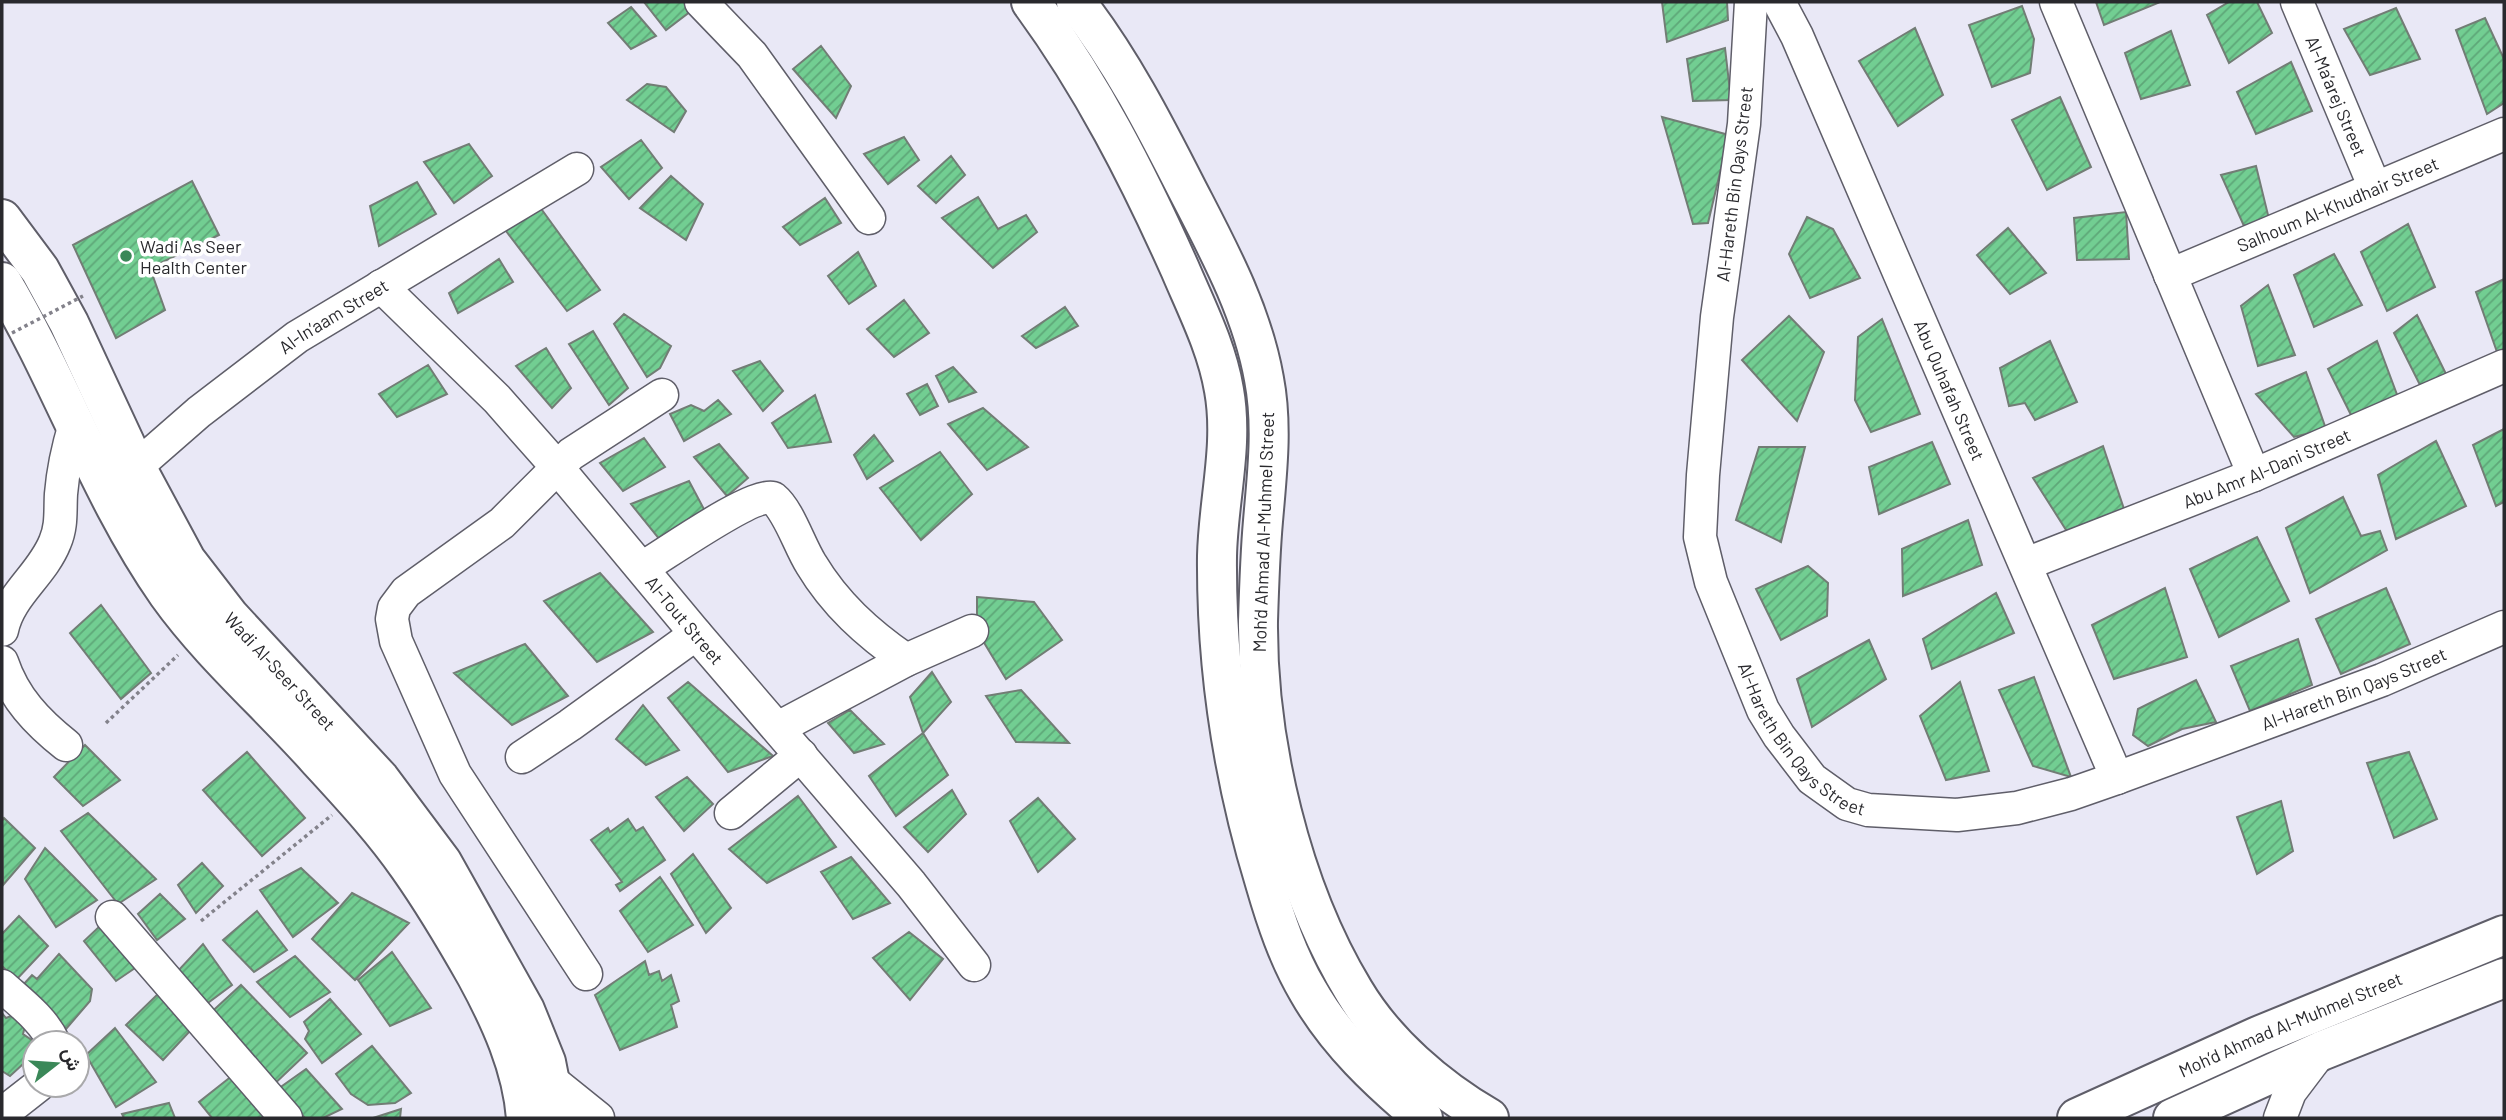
<svg xmlns="http://www.w3.org/2000/svg" width="2506" height="1120" font-family="Barlow,Vazirmatn,sans-serif">
<style>
.building{fill:url(#building-hatch);stroke:#727d75;stroke-width:2}
.lines{fill:none;stroke-linecap:round;stroke-linejoin:round}
.minor-casing{stroke:#5f5e69;stroke-width:35}
.major-casing{stroke:#5f5e69;stroke-width:42}
.path{stroke:#83828b;stroke-width:3.5;stroke-dasharray:3.5 3.5;stroke-linecap:butt}
.minor{stroke:#fff;stroke-width:32}
.major{stroke:#fff;stroke-width:38}
.path-bridge{stroke:#83828b;stroke-width:3.5;stroke-dasharray:3.5 3.5;stroke-linecap:butt}
.poi-dot{fill:#3a8858;stroke:#fff;stroke-width:2.5}
.labels{text-anchor:middle;dominant-baseline:central;stroke-width:7;stroke-linejoin:round;paint-order:stroke}
.street-label{font-size:18px;fill:#29292d;stroke:#fff}
.poi-label{font-size:18px;fill:#29292d;stroke:#fff;text-anchor:start}
</style>
<defs>
<pattern id="building-hatch" width="6" height="6" patternUnits="userSpaceOnUse" patternTransform="scale(1.75)"><rect width="6" height="6" fill="#72ce92"/><path d="M-1 1l2-2M0 6l6-6M5 7l2-2" fill="none" stroke="#5ea778"/></pattern>
</defs>
<rect width="100%" height="100%" fill="#e9e8f6"/>
<!-- building -->
<path class="building" d="M644,2H684L691,11L666,30Z
M1662,2H1727L1728,20L1667,42Z
M2096,2H2157L2158,3L2104,25Z
M2229,2H2257L2272,33L2229,63L2207,15Z
M2022,6L2034,39L2030,73L1992,87L1969,25Z
M631,7L656,36L631,49L608,23Z
M2396,8L2420,59L2370,75L2344,29Z
M2485,18L2504,59V103L2487,114L2456,30Z
M1915,28L1943,95L1898,126L1859,61Z
M2171,31L2190,85L2141,99L2125,53Z
M821,46L851,86L836,118L793,69Z
M1725,48L1731,100L1693,101L1687,59Z
M2291,62L2312,111L2256,134L2237,92Z
M647,84L666,87L686,111L674,132L627,100Z
M2060,97L2091,167L2047,190L2012,120Z
M1662,117L1729,135L1708,223L1693,224Z
M904,137L919,160L888,184L864,154Z
M641,140L662,168L629,199L601,167Z
M469,144L492,176L454,203L424,162Z
M951,156L965,175L936,203L918,186Z
M2256,166L2269,219L2244,226L2221,175Z
M671,176L703,204L686,240L640,208Z
M192,181L219,235L150,268L165,310L116,338L73,245Z
M417,182L436,214L379,246L370,206Z
M978,197L998,229L1026,215L1037,232L993,268L942,218Z
M825,198L841,223L800,245L783,227Z
M537,203L600,290L567,311L506,231Z
M2126,212L2129,259L2077,260L2074,218Z
M1807,217L1833,229L1860,278L1810,298L1789,254Z
M2408,224L2435,287L2387,311L2361,252Z
M2008,228L2046,273L2010,294L1977,255Z
M858,252L876,286L849,304L828,276Z
M2334,254L2362,305L2314,327L2294,275Z
M499,259L513,282L458,313L449,293Z
M2504,279V349L2497,352L2476,292Z
M2268,285L2295,355L2258,366L2241,306Z
M904,300L929,333L894,357L867,329Z
M1065,307L1078,326L1036,348L1022,336Z
M624,314L671,346L660,368L647,377L614,324Z
M2417,315L2447,376L2421,387L2394,333Z
M1789,316L1824,352L1797,421L1742,360Z
M1882,319L1920,414L1871,432L1855,400L1858,337Z
M593,331L628,388L609,405L569,344Z
M2050,341L2077,402L2035,420L2025,403L2009,406L2000,368Z
M2377,341L2399,400L2352,417L2328,369Z
M546,348L571,388L552,408L516,366Z
M760,361L783,391L763,411L733,371Z
M428,365L447,394L397,417L379,394Z
M953,367L976,392L949,402L936,376Z
M2306,372L2326,429L2294,437L2256,394Z
M927,384L938,406L920,415L907,394Z
M815,395L831,442L788,448L772,423Z
M718,400L731,414L684,441L670,414L691,405L704,411Z
M983,408L1028,447L987,470L948,424Z
M2504,429V502L2496,506L2473,445Z
M874,435L893,461L867,479L854,455Z
M644,438L665,467L623,491L600,463Z
M2436,441L2466,506L2396,539L2378,475Z
M1932,442L1950,484L1879,514L1869,467Z
M719,444L748,478L727,496L694,457Z
M2103,446L2127,518L2068,533L2033,478Z
M1759,447H1805L1781,542L1736,520Z
M940,452L972,494L921,540L880,488Z
M689,481L706,513L660,540L631,504Z
M2343,497L2361,536L2380,531L2387,550L2310,593L2286,528Z
M1968,520L1982,565L1903,596L1902,549Z
M2257,537L2289,601L2219,637L2190,569Z
M1808,566L1828,583L1827,616L1781,640L1756,589Z
M600,573L653,632L597,662L544,601Z
M2165,588L2187,657L2114,679L2092,625Z
M2386,588L2410,644L2341,674L2316,619Z
M1996,593L2014,633L1932,669L1923,639Z
M977,597L1034,602L1062,640L1006,679L977,631Z
M101,605L151,673L121,699L70,633Z
M2298,639L2312,685L2250,711L2231,666Z
M1869,640L1886,679L1812,727L1797,679Z
M525,644L568,696L512,725L454,673Z
M932,672L951,702L923,733L910,697Z
M2034,677L2071,777L2033,766L1999,690Z
M2196,680L2216,722L2182,729L2148,746L2133,735L2138,709Z
M688,682L773,756L728,772L668,698Z
M1960,682L1989,771L1946,780L1920,716Z
M1021,690L1069,743L1016,742L986,696Z
M643,705L679,750L646,765L616,739Z
M850,710L884,744L854,753L828,723Z
M923,733L948,775L896,816L869,776Z
M85,745L120,780L83,806L54,777Z
M247,752L305,818L262,856L203,790Z
M2409,752L2437,819L2394,838L2367,763Z
M687,777L713,804L684,831L656,797Z
M952,790L966,814L928,852L904,827Z
M798,796L836,847L767,883L729,849Z
M1038,798L1075,839L1038,872L1010,821Z
M2281,801L2293,851L2257,874L2237,817Z
M88,813L156,879L118,904L61,831Z
M4,818L35,848L3,885L2,821Z
M628,819L636,831L643,827L665,860L620,891L616,885L622,882L591,840L608,828L610,832Z
M45,848L97,900L56,927L25,879Z
M693,854L731,908L706,933L671,874Z
M851,857L890,903L853,919L821,872Z
M202,863L223,886L196,913L178,885Z
M301,868L338,903L293,937L260,890Z
M660,877L693,925L648,952L620,911Z
M352,893L409,923L355,980L312,939Z
M160,894L185,919L157,940L138,914Z
M257,911L287,950L254,972L223,940Z
M19,916L48,946L16,980L2,966V934Z
M102,924L144,962L116,981L84,941Z
M909,932L943,959L910,1000L873,958Z
M203,944L232,985L201,1008L176,973Z
M392,952L431,1008L390,1026L358,980Z
M59,954L92,989L90,1001L66,1029L22,986L32,975L37,979Z
M295,956L330,992L290,1017L257,982Z
M645,961L649,975L659,971L662,981L671,975L679,1001L671,1005L677,1027L620,1050L595,995Z
M241,985L307,1053L269,1089L206,1017Z
M160,992L190,1031L163,1060L126,1025Z
M330,999L361,1034L322,1063L305,1039L309,1031L304,1022Z
M2,1013L6,1018L14,1015L25,1026L23,1034L36,1043L35,1053L10,1076L2,1071Z
M115,1028L156,1082L116,1107L86,1055Z
M372,1046L411,1093L395,1103L368,1105L351,1094L336,1074Z
M306,1069L342,1109L323,1118H305L278,1089Z
M233,1075L273,1118H212L199,1102Z
M169,1103L175,1118H124L122,1114Z
M401,1109L400,1118H373Z"/>
<g class="lines">
<defs>
<g id="minor">
<path d="M701,2L752,55L869,218"/>
<path id="s1" d="M1751,2L1744,124L1717,317L1703,475L1700,537L1711,582L1763,710L1779,736L1812,779L1847,804L1868,810L1957,815L2017,808L2071,794L2117,778L2382,680L2504,627"/>
<path id="s2" d="M1779,2L1797,36L2117,778"/>
<path d="M2056,2L2254,475"/>
<path id="s3" d="M2297,2L2375,188"/>
<path id="s4" d="M2170,275L2504,134"/>
<path id="s5" d="M381,286L497,399L557,467L696,634L911,884L974,965"/>
<path id="s6" d="M118,478L136,467L199,412L297,337L577,169"/>
<path id="s7" d="M2026,564L2254,475L2504,366"/>
<path d="M642,568C666,554 751,493 773,498C789,511 799,545 811,564C835,604 867,633 906,660"/>
<path d="M2,630C9,595 42,575 55,542C62,526 60,511 61,494C63,470 68,447 75,424"/>
<path d="M2,662C14,698 37,722 66,745"/>
<path d="M778,728L906,660L972,631"/>
<path d="M522,757L570,725L696,634"/>
<path d="M731,813L801,755"/>
<path d="M112,917L286,1118"/>
<path d="M586,974L455,774L396,641L392,619L394,608L406,592L502,523L571,454L662,395"/>
<path d="M2,986C21,1003 44,1020 54,1043"/>
<path d="M552,1081L598,1118"/>
<path d="M2,1114L39,1085"/>
<path d="M2280,1118L2290,1092L2321,1051"/>
</g>
<g id="major">
<path d="M1031,2C1092,85 1138,175 1180,269C1197,309 1217,348 1224,390C1234,445 1218,501 1217,556C1216,665 1233,778 1265,883C1276,921 1288,957 1308,991C1337,1042 1379,1081 1423,1118"/>
<path d="M1076,2C1121,60 1154,124 1187,189C1218,249 1252,311 1264,379C1273,426 1267,474 1263,521C1260,555 1259,588 1258,621C1257,742 1291,887 1354,991C1385,1043 1437,1088 1489,1118"/>
<path id="s8" d="M2,219L40,270L69,323L136,467L186,560L230,617L380,779L442,862L525,1010L546,1062L557,1118"/>
<path d="M2,282C62,383 100,497 168,594C211,654 268,703 317,758C349,793 382,828 409,867C433,901 455,938 476,975C500,1019 522,1067 526,1118"/>
<path id="s9" d="M2077,1118L2258,1036L2504,935"/>
<path d="M2173,1118L2321,1051L2504,978"/>
</g>
</defs>
<!-- minor casing -->
<use href="#minor" class="minor-casing"/>
<!-- major casing -->
<use href="#major" class="major-casing"/>
<!-- path -->
<path class="path" d="M106,723L178,655
M201,921L332,815"/>
<!-- minor -->
<use href="#minor" class="minor"/>
<!-- major -->
<use href="#major" class="major"/>
<!-- path-bridge -->
<path class="path-bridge" d="M12,333L83,296"/>
</g>
<!-- markers -->
<circle class="poi-dot" cx="126" cy="256" r="7"/>
<g class="labels">
<!-- street labels -->
<g class="street-label">
<text stroke="none"><textPath href="#s3" startOffset="102">Al-Ma’arej Street</textPath></text>
<text transform="translate(1734 184) rotate(-83)">Al-Hareth Bin Qays Street</text>
<text stroke="none"><textPath href="#s4" startOffset="182">Salhoum Al-Khudhair Street</textPath></text>
<text stroke="none"><textPath href="#s6" startOffset="270">Al-In’aam Street</textPath></text>
<text stroke="none"><textPath href="#s2" startOffset="424">Abu Quhafah Street</textPath></text>
<text stroke="none"><textPath href="#s7" startOffset="259">Abu Amr Al-Dani Street</textPath></text>
<text transform="translate(1263 532) rotate(-88)">Moh’d Ahmad Al-Muhmel Street</text>
<text stroke="none"><textPath href="#s5" startOffset="452">Al-Tout Street</textPath></text>
<text stroke="none"><textPath href="#s8" startOffset="534">Wadi Al-Seer Street</textPath></text>
<text stroke="none"><textPath href="#s1" startOffset="1379">Al-Hareth Bin Qays Street</textPath></text>
<text stroke="none"><textPath href="#s1" startOffset="770">Al-Hareth Bin Qays Street</textPath></text>
<text stroke="none"><textPath href="#s9" startOffset="233">Moh’d Ahmad Al-Muhmel Street</textPath></text>
</g>
<!-- poi labels -->
<g class="poi-label">
<text x="140" y="246">Wadi As Seer<tspan x="140" dy="21">Health Center</tspan></text>
</g>
</g>
<!-- border -->
<rect width="2506" height="1120" fill="none" stroke="#29292d" stroke-width="7"/>
<!-- north arrow -->
<g transform="translate(56 1064) rotate(73)"><circle r="33" fill="#ffffff" stroke="#a9a9ab" stroke-width="2"/>
<path d="M0-5L12 26L0 18L-12 26Z" fill="#3a8858"/>
<text y="-10" font-size="19" font-weight="bold" text-anchor="middle" fill="#29292d">ش</text>
</g>
</svg>
